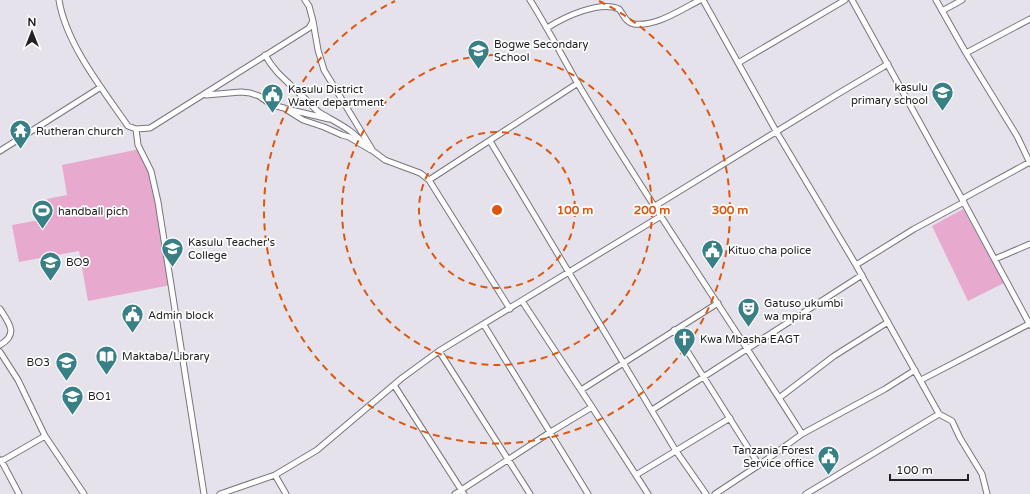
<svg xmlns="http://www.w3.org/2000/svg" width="1030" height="494" font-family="'Varela Round',sans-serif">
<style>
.green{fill:#e8a9ce}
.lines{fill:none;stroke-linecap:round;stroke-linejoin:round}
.minor-casing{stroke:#78747e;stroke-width:7}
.minor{stroke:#fff;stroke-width:5}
.ring{fill:none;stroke:#de560d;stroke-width:2;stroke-dasharray:7 5}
.labels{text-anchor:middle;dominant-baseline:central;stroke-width:3.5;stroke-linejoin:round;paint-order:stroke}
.poi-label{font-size:11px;fill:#222124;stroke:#fff;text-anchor:start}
.centre{fill:#de560d;stroke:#fff;stroke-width:2}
.ring-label{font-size:12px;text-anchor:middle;font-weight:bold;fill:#de560d;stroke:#fff;stroke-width:3.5;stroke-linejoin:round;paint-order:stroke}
</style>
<rect width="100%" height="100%" fill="#e5e2ec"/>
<!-- green -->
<path class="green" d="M140,149L149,168L171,285L88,301L79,251L19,262L12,225L50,218L47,199L67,195L62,165Z
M963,209L1004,283L968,301L932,226Z"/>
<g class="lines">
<defs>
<path id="minor" d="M59,0C66,44 103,90 128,126L136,129L150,128L309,28L313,21L309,6L305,0
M530,0C547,27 562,56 578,84C649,203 728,317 802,434
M703,0L776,131L856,265L939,414L952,421L960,438L982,474L987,494
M852,0L962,199L1030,325
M936,0L966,53L1017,136L1030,163
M942,11L962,0
M313,21L318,50L324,70L373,151L385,160L420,173L429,180L510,309
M547,28C564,17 600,0 619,9C624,15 625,22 634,24C656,27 680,10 700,0
M966,53L1030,19
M265,55C276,74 285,79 300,94C307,100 313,108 320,113C337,123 354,130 365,146
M738,63L845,0
M206,95L241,92L250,93L259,96L272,105L284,108L303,120L324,127L342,135L349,137L371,150
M287,109L329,119
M136,129L138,145L151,171L158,202L204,494
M490,141L676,451L706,494
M0,151L101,87
M429,180L578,83
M962,199L1030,162
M655,206L836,95L888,64
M995,259L1030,244
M856,265L914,229L964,202
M522,301L592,407L648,494
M0,309C9,323 19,334 0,345
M484,325L588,494
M674,330L759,465
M439,351L530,494
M0,352L18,380L45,436L84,494
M921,380L1029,324
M394,385L464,494
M581,390L718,303
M779,398L834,356L888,322
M652,410L862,275
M1,460L19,494
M0,462L45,436
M275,475L286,494
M636,475L730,418
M220,494L275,475L317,450L402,378L439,351L661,216
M455,494L549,433L592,407
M715,494L759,465L802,434L885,389L915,370
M806,494L939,414"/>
</defs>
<!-- minor casing -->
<use href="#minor" class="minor-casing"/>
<!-- minor -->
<use href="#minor" class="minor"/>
</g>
<!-- distance rings -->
<g class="ring">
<circle cx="497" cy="210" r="78"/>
<circle cx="497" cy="210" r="155"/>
<path d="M599 1A233 233 0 1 1 395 1"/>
</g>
<!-- icons -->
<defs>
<symbol id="school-pin" viewBox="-11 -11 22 30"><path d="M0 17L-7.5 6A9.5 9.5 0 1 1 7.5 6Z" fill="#388085" stroke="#fff"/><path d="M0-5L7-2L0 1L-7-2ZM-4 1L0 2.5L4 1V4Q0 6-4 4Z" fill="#fff"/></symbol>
<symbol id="civic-pin" viewBox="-11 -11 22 30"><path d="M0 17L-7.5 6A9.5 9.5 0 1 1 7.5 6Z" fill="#388085" stroke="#fff"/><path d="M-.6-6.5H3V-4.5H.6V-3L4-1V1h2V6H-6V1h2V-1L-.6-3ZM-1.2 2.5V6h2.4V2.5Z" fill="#fff"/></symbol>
<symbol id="temple-pin" viewBox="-11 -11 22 30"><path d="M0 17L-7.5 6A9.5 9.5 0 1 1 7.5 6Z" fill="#388085" stroke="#fff"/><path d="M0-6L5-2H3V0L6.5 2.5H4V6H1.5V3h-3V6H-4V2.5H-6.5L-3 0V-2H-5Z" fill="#fff"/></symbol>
<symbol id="stadium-pin" viewBox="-11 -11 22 30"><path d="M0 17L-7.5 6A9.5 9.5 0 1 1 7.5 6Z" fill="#388085" stroke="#fff"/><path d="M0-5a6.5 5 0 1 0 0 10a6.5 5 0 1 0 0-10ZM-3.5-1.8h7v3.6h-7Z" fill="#fff"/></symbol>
<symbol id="university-pin" viewBox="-11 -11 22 30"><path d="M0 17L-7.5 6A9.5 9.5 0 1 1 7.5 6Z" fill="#388085" stroke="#fff"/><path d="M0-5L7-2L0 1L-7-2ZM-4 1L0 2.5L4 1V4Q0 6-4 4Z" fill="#fff"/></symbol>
<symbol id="theatre-pin" viewBox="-11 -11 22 30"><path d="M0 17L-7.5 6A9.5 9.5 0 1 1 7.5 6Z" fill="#388085" stroke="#fff"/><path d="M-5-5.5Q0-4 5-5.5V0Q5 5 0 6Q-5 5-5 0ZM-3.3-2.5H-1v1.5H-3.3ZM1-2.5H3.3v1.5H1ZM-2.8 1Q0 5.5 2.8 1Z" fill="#fff"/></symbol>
<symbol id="church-pin" viewBox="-11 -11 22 30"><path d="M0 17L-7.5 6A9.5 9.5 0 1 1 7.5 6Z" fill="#388085" stroke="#fff"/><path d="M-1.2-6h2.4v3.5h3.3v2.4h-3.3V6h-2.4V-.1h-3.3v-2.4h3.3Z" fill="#fff"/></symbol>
<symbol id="library-pin" viewBox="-11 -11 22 30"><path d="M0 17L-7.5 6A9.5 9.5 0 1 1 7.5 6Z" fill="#388085" stroke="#fff"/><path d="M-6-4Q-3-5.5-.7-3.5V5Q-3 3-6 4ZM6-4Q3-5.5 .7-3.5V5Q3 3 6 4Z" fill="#fff"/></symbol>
</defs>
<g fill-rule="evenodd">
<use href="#school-pin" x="466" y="38" width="25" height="34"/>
<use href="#school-pin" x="930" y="80" width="25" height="34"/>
<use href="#civic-pin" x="260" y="82" width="25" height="34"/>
<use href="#temple-pin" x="8" y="118" width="25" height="34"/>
<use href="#stadium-pin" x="30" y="198" width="25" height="34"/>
<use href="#university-pin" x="160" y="236" width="25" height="34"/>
<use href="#civic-pin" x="700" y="238" width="25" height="34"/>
<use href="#school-pin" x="38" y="250" width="25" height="34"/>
<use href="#theatre-pin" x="736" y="296" width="25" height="34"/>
<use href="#civic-pin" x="120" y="302" width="25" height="34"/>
<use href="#church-pin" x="672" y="326" width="25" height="34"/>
<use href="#library-pin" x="94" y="344" width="25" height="34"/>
<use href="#school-pin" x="54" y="350" width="25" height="34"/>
<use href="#school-pin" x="60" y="384" width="25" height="34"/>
<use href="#civic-pin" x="816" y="444" width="25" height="34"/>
</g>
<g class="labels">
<!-- poi labels -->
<g class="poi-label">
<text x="494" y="44">Bogwe Secondary<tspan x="494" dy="13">School</tspan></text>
<text x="928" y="87" text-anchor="end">kasulu<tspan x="928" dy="13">primary school</tspan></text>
<text x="288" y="89">Kasulu District<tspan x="288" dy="13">Water department</tspan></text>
<text x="36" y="131">Rutheran church</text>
<text x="58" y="211">handball pich</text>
<text x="188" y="242">Kasulu Teacher's<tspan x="188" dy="13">College</tspan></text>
<text x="728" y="250">Kituo cha police</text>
<text x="66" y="262">BO9</text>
<text x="764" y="303">Gatuso ukumbi<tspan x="764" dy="13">wa mpira</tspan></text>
<text x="148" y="315">Admin block</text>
<text x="700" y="339">Kwa Mbasha EAGT</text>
<text x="122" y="356">Maktaba/Library</text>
<text x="50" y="362" text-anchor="end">BO3</text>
<text x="88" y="396">BO1</text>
<text x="814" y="450" text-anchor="end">Tanzania Forest<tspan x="814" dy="13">Service office</tspan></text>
</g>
</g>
<circle cx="497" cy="210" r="6" class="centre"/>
<g class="ring-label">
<text x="575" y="214">100 m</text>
<text x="652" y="214">200 m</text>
<text x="730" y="214">300 m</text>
</g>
<!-- north arrow -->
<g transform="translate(32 32)" stroke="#ffffff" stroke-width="3" paint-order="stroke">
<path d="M0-3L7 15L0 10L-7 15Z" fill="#222124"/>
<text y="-6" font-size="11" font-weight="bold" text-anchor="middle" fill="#222124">N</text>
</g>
<!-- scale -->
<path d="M890 474v6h78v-6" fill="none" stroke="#222124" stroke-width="2"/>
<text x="896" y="474" font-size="12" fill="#222124" stroke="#ffffff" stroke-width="3" paint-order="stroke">100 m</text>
</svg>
